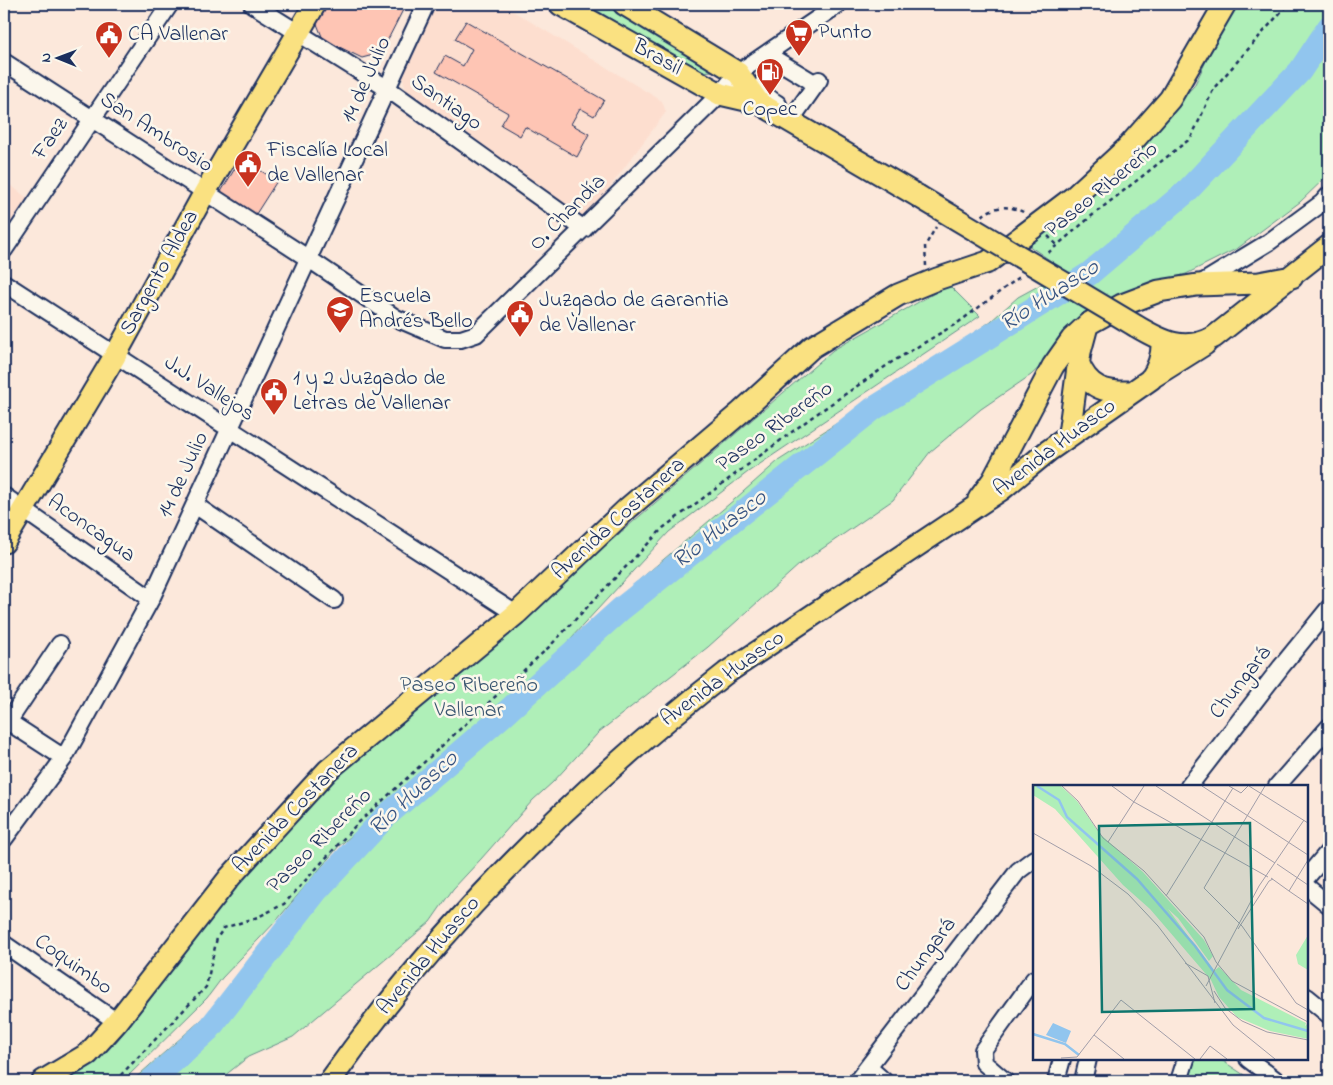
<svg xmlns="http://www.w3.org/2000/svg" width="1333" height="1085" font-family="'Indie Flower',sans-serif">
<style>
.built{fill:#fddecf}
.green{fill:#afefb8;stroke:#658f8b}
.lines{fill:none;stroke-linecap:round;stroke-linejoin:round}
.river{stroke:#91c5ee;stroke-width:24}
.building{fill:#fec5b4;stroke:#1b2f5e}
.minor-casing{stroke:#1b2f5e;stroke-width:20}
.major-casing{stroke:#1b2f5e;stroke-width:25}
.path{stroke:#1b2f5e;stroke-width:2.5;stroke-dasharray:4 4;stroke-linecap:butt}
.minor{stroke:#fbf7ec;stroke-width:16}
.major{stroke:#fae181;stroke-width:21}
.major-bridge-casing{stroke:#1b2f5e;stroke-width:25;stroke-linecap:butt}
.major-bridge{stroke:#fae181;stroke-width:21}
.labels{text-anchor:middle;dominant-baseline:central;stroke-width:5;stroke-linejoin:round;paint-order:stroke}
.poi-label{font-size:22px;fill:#1b2f5e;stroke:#fbf7ec;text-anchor:start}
.street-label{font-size:22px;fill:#1b2f5e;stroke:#fbf7ec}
.park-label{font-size:22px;fill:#395570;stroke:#fbf7ec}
.water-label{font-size:24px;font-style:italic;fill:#385482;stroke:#fbf7ec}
.inset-river{fill:none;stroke:#91c5ee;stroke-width:2.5}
.inset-road{fill:none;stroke:#a29ea9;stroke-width:1}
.view{fill:#0f766e;fill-opacity:0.15;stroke:#0f766e;stroke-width:2.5}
.inset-edge{fill:none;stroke:#1b2f5e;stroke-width:2.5}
</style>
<rect width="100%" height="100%" fill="#fce8db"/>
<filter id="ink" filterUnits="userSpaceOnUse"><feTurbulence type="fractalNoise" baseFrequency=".02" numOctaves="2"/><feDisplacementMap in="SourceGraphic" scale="10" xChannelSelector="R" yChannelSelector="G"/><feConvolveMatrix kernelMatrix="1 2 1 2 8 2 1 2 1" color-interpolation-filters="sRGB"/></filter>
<g filter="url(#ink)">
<!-- built -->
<path class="built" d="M434,4H501L662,101L666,112L585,220L408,97L402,75Z
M4,180L31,201L4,240Z"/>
<!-- green -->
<path class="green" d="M586,4H614L707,60L713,71L701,72Z
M1234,4H1329V174L1300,202L1238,248L1186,274L1145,286L1075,335L1031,375L981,409L930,452L893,500L800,564L708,647L599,732L553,782L533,800L481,859L453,889L430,922L293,1037L248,1057L218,1081H132L233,992L323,891L367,837L461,743L371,816L356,832L339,846L277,920L222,978L207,998L123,1081H49L116,1042L148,1002L234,884L335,778L833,350L949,285L980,316L748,472L669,532L548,663L517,694L529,698L607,626L605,609L735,499L778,461L946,353L991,321L1018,297L1051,279L1054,263L1025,243L1105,179L1194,86Z
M1194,1059H1220L1253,1081H1188Z"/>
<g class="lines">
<!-- river -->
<path class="river" d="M151,1081L209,1029L317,890L386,816L501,717L621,609L873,409L1089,274L1187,191L1300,71L1329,27"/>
</g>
<!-- building -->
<path class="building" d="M324,4H406L381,53L362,58L323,39L315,19Z
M466,21L604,100L594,116L580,108L571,124L589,134L577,157L525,127L520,136L501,125L508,113L436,72L445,56L463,66L472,49L455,39Z
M237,165L252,173L255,167L277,181L254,217L219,195Z"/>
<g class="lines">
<defs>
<path id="minor" d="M252,4L388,89L584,229
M768,55L816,84
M776,60C764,82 753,89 778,104
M4,62L309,259L396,318L445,339H461L476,334L720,94L738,73L839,4
M790,121L819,80
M4,250L170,4
M4,283L516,614
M1200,284L1269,242L1322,203L1329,195
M4,496L151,599
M195,505L334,600
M4,719L64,758
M8,722L60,644
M1189,786L1281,667L1329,608
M1277,786L1329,727
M4,839L64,758L151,599L426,4
M1307,877L1329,851
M1307,887L1329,905
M4,944L117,1022
M1307,997L1329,1015
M1248,1059L1277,1081
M868,1067L884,1081
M857,1081L1018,871L1034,859
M1005,1081L984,1063L983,1050L1034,979
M1056,1081L1062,1059
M1083,1081L1088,1059
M1179,1081L1186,1059"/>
<path id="major" d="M560,4L720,94L759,103L918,196
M624,4L738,73L759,103
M1136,326C1163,342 1185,353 1214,337L1329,246
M1078,362C1088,389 1106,393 1132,392
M1151,378L1205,344
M1068,436L1070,427L1080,352L1087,326
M979,499L993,480L1053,366L1072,339L1088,324L1122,305L1159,291L1197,285L1259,283L1292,277
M4,542L115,356L205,192L315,4
M43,1081L88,1054L117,1022L230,877L328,770L516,614L628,508L741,412L812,347L898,295L937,279L988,262L1075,196L1127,148L1170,99L1225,4
M330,1081C441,924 574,791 726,673L1002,489L1048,451L1151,379C1159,367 1163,355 1162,340"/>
</defs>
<!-- minor casing -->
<use href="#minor" class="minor-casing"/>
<!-- major casing -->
<use href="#major" class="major-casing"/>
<!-- path -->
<path class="path" d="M982,216C995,205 1011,205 1025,213
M1048,236L1057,245
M1048,253L1094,214L1191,138L1214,88L1288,4
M926,266L925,246L936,227
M115,1081L206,987L217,938L224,928L258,917L284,904L355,826L549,647L663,528L812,417L892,362L959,322L1021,276"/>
<!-- minor -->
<use href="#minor" class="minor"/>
<!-- major -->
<use href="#major" class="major"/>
<defs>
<path id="major-bridge" d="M918,196L1136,326"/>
</defs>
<!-- major-bridge casing -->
<use href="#major-bridge" class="major-bridge-casing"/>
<!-- major-bridge -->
<use href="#major-bridge" class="major-bridge"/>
</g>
</g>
<!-- icons -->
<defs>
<symbol id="supermarket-pin" viewBox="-11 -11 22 30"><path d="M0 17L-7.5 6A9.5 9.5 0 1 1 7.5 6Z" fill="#c8321e" stroke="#fbf7ec"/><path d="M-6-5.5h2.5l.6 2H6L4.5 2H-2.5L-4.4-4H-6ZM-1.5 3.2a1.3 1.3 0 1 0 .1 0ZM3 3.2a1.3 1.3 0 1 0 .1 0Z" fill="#fff"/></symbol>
<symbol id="civic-pin" viewBox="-11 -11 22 30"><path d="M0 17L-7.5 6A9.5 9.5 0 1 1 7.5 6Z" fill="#c8321e" stroke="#fbf7ec"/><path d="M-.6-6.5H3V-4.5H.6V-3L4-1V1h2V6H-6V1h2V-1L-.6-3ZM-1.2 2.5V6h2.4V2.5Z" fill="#fff"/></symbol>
<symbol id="fuel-pin" viewBox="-11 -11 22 30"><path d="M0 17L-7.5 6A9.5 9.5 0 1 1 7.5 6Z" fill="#c8321e" stroke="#fbf7ec"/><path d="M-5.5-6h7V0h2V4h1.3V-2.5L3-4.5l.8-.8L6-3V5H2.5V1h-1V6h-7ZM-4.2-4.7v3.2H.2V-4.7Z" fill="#fff"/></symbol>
<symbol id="school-pin" viewBox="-11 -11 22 30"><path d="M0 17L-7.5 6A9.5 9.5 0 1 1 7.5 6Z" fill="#c8321e" stroke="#fbf7ec"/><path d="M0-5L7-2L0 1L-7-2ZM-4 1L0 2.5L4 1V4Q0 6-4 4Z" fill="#fff"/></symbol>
</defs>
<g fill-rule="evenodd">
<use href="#supermarket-pin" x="783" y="17" width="32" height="43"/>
<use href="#civic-pin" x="93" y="19" width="32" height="43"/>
<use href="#fuel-pin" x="754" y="56" width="32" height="43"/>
<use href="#civic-pin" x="232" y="148" width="32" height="43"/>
<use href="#school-pin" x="324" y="294" width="32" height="43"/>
<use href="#civic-pin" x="504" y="298" width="32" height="43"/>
<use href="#civic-pin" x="258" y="376" width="32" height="43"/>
</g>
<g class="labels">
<!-- poi labels -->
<g class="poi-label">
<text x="818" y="33">Punto</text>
<text x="128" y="35">CA Vallenar</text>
<text x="770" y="110" text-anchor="middle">Copec</text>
<text x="267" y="151">Fiscalía Local<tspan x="267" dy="25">de Vallenar</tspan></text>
<text x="359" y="297">Escuela<tspan x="359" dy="25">Andrés Bello</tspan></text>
<text x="539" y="301">Juzgado de Garantia<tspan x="539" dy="25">de Vallenar</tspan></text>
<text x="293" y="379">1 y 2 Juzgado de<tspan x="293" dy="25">Letras de Vallenar</tspan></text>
</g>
<!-- street labels -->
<g class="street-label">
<text transform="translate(657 58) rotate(29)">Brasil</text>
<text transform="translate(367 80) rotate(-66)">14 de Julio</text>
<text transform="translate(446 103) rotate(35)">Santiago</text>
<text transform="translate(156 133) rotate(33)">San Ambrosio</text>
<text transform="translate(51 139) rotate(-56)">Faez</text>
<text transform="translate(1102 190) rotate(-39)">Paseo Ribereño</text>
<text transform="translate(568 213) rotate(-45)">O. Chandía</text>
<text transform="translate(160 273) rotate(-61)">Sargento Aldea</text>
<text transform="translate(209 389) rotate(33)">J.J. Vallejos</text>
<text transform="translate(775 427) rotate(-36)">Paseo Ribereño</text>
<text transform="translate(1055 448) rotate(-37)">Avenida Huasco</text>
<text transform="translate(184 475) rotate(-65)">14 de Julio</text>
<text transform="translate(619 519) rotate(-42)">Avenida Costanera</text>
<text transform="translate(91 529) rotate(35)">Aconcagua</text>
<text transform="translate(723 679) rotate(-36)">Avenida Huasco</text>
<text transform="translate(1241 683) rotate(-52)">Chungará</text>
<text transform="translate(296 809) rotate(-46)">Avenida Costanera</text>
<text transform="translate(320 841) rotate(-45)">Paseo Ribereño</text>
<text transform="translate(926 955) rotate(-53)">Chungará</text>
<text transform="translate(429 956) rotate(-50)">Avenida Huasco</text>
<text transform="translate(73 965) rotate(35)">Coquimbo</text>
</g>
<!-- park labels -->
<g class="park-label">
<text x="469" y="686">Paseo Ribereño<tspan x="469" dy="25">Vallenar</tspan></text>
</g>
<!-- water labels -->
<g class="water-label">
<text transform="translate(1050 296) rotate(-33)">Río Huasco</text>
<text transform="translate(720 530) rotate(-38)">Río Huasco</text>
<text transform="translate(414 794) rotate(-43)">Río Huasco</text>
</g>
</g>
<!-- overview -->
<g transform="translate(1033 785)">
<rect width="275" height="275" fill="#fce8db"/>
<path d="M0,1H28L44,16L67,49L110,87L171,155L180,171L176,176L145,133L135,124L181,186L186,182L208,205L273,238L272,241L275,238V254L237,246L204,232L186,212L178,195L117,124L90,100L22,24L0,10ZM275,150V185L265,179L263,170Z" fill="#afefb8"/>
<path d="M20,238L38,246L33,258L13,250Z" fill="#91c5ee"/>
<path class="inset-river" d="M4,1L26,15L34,32L104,94L162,161L194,205L231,233L275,246M0,249L32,259L46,270"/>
<path class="inset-road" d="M29,1L45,16L70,53L111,86L171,152L183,177L199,196L275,237M79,1L101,17L235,92M123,1L242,78M169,1L275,70M196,1L208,8L215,1M216,1L275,38M232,1L171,103L209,141L263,218L275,225M0,48L58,81L95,109L125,141L200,240L242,274M75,57L111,1M244,79L275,100M238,93L256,106L275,75M256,106L275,119M133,111L200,3M205,144L236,96L240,94M152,178L175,191L182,218M173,201L226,101L271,35M181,206L192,223L209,236L234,247L275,255M61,250L91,274M28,273L44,272L88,215L162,274M167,274L177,261L194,274"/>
<path class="view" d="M217,38L221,224L69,227L66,41Z"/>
<rect width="275" height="275" class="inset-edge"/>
</g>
<!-- margin -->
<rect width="1333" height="1085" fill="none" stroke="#fbf7ec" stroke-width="20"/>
<rect x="10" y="10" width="1313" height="1065" fill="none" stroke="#1b2f5e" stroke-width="2" filter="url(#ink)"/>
<!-- north arrow -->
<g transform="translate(58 58) rotate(271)" stroke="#fbf7ec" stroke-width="4" paint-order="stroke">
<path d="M0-4L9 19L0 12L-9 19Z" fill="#1b2f5e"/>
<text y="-8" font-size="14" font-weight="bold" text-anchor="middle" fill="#1b2f5e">N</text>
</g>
</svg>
